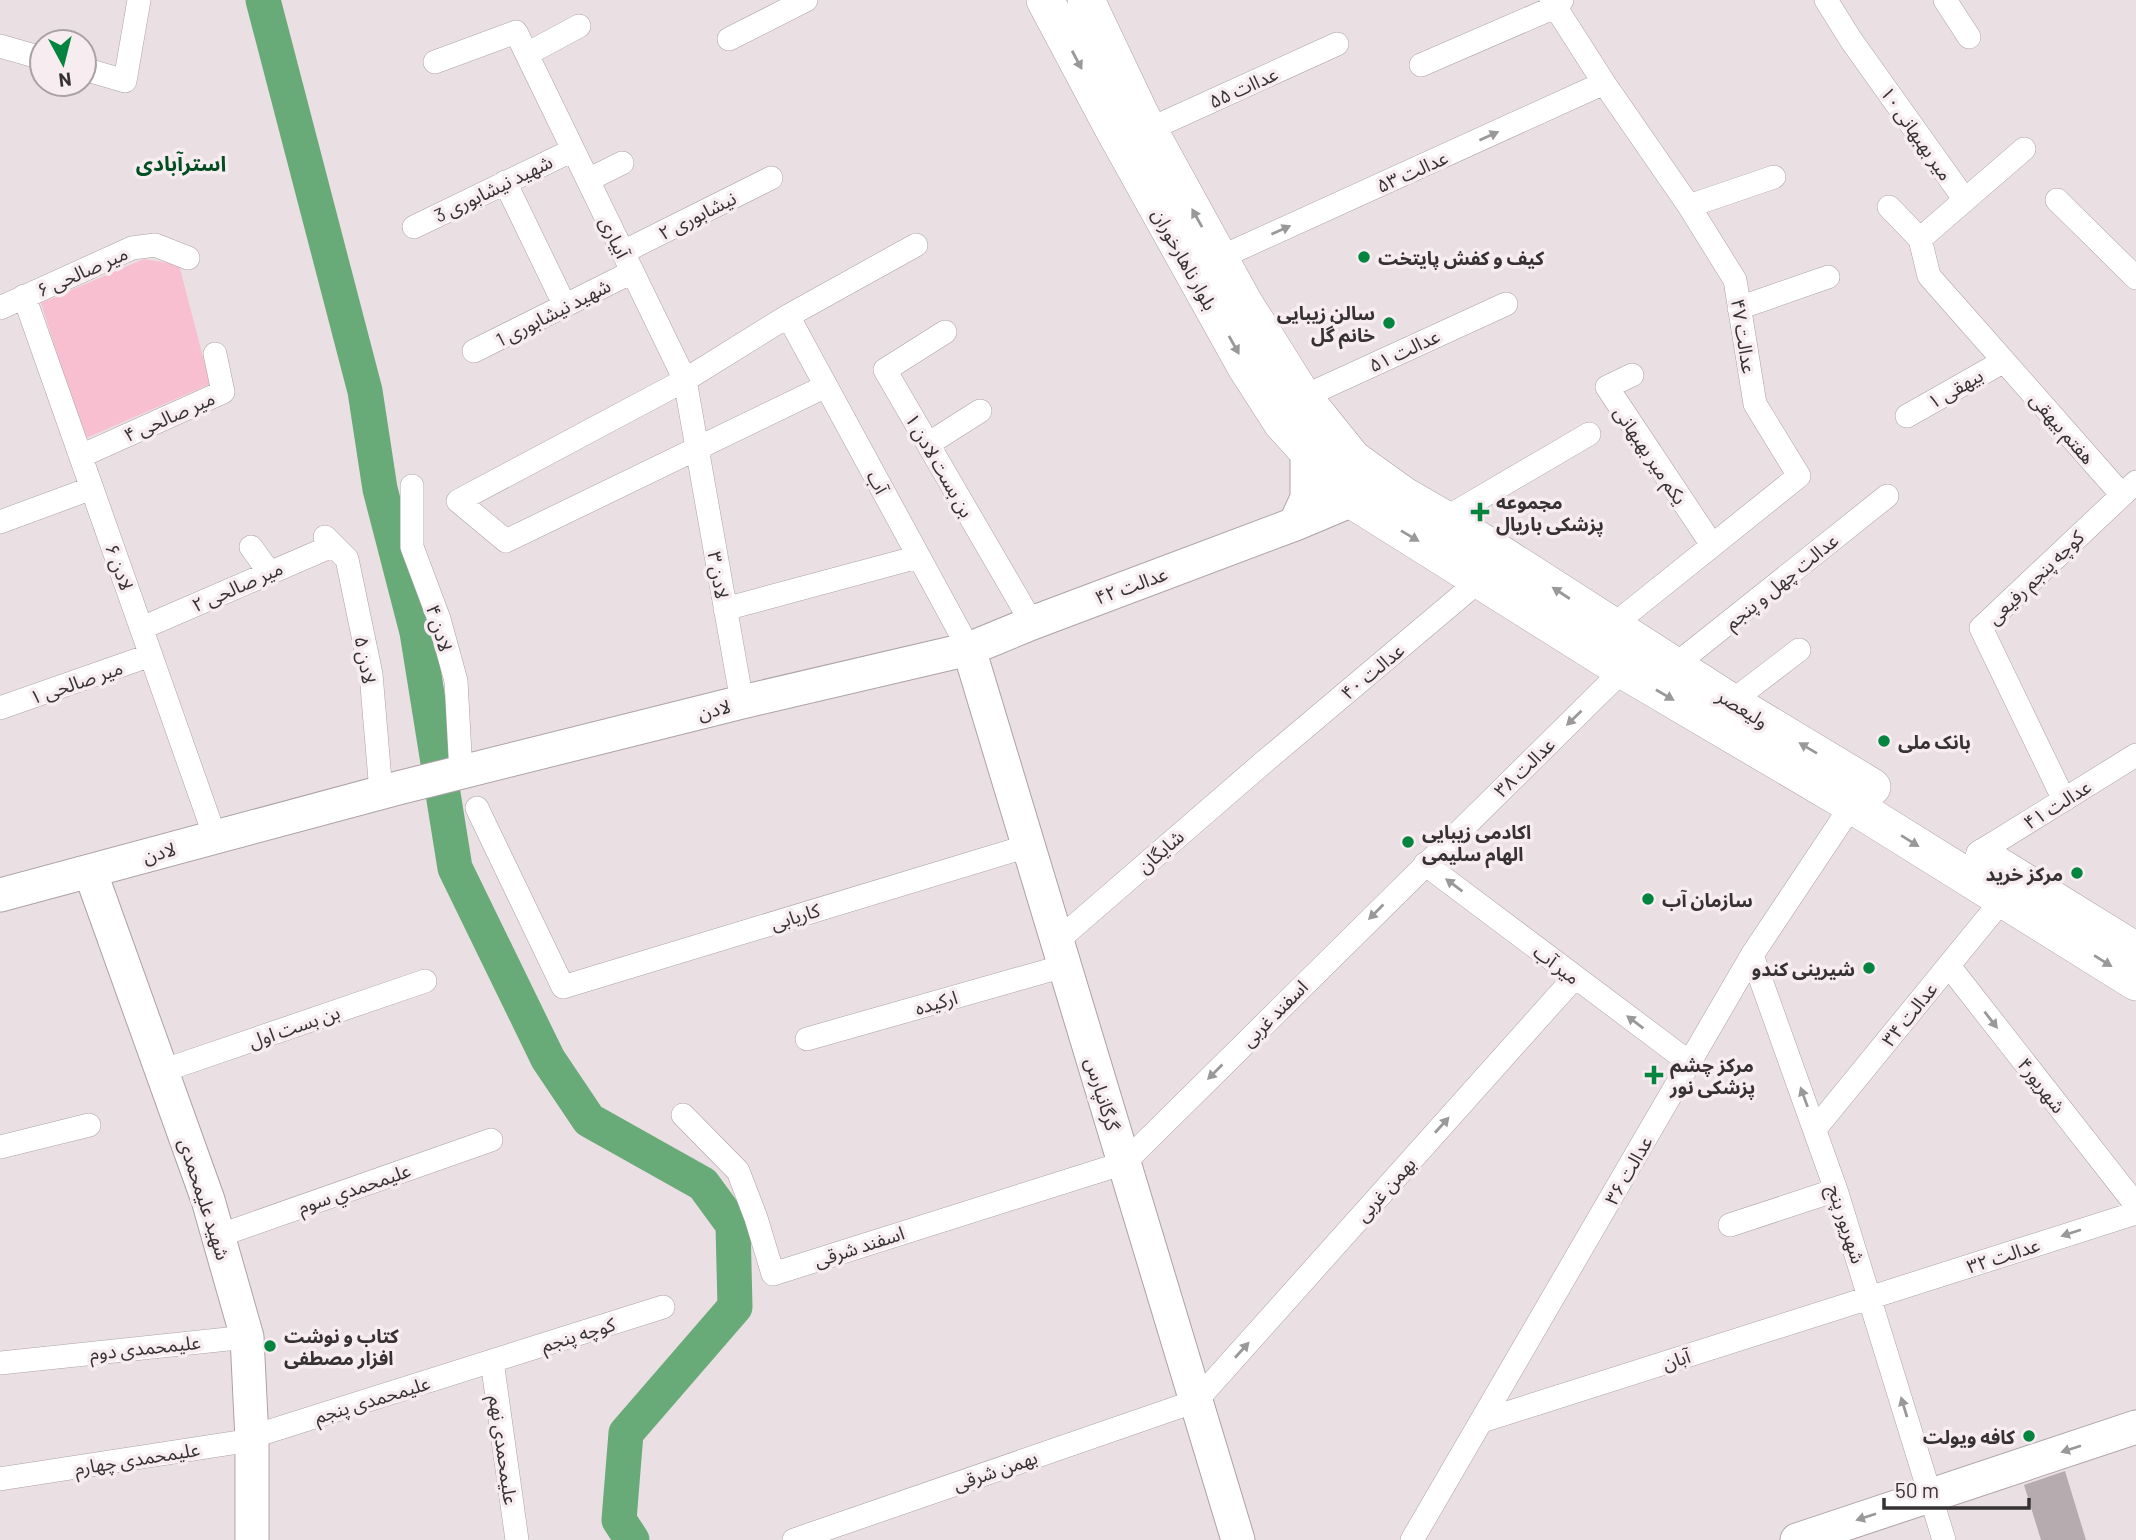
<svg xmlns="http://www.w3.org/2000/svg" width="2136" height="1540" font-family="Barlow,'Noto Sans Arabic',sans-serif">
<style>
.green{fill:#f8bfd1}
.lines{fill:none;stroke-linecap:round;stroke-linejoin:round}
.river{stroke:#69aa79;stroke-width:35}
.building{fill:#b6acaf}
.street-casing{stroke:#aca2a5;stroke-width:24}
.secondary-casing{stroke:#aca2a5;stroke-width:35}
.primary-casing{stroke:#aca2a5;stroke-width:38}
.street{stroke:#fff;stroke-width:23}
.secondary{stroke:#fff;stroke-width:33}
.primary{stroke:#fff;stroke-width:37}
.oneway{fill:#9a9899}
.poi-dot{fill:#04843f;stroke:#f7ecf0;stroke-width:2.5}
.labels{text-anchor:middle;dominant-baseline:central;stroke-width:7;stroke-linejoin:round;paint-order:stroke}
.street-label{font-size:19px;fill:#363233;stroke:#f7ecf0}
.poi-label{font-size:19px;font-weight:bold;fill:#363233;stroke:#f7ecf0;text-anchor:start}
.neighbourhood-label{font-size:21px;font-weight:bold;fill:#004e21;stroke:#f7ecf0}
</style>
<rect width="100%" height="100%" fill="#eadfe2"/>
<!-- green -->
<path class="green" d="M144,259L179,265L210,384L84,439L41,303Z"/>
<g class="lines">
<!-- river -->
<path class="river" d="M263,0L365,391L380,489L417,632L455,868L548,1059L589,1120L703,1184L733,1225L735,1307L626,1433L619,1520L632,1540"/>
</g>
<!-- building -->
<path class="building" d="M2065,1471L2086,1540H2041L2024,1485Z"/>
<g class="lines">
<defs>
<path id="street" d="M1551,0L1604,83L1689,206L1735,280L1755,404L1799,476L1612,626
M1826,0L1851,40L1965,200L2024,149
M1945,0L1969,37
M729,39L806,0
M0,46L42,58
M527,54L579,26
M435,62L516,32L685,380L742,702
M1421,65L1555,7L1562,0
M84,69L125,81L139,0
M1148,130L1337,44
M588,180L622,163
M505,182L565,306
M2057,200L2136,278
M1689,206L1774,177
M1889,207L1920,239
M414,227L573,150
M1920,239L1929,276L2122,495
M1920,239L1965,200
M623,252L771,178
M1219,258L1604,83
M24,296L215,837
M0,308L132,248L155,245L188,258
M1739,308L1828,277
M788,316L969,649
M945,332L885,370L1032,623
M474,351L632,272
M1632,375L1607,387L1712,545
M826,386L506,541L458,501L685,380L788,316L916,245
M1303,397L1506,304
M1907,416L2004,361
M928,444L980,411
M81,456L223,392L215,354
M412,486V547L439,619L456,681L461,773
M1444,519L1589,434
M0,522L92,488
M325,537L347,559L371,674L381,792
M251,547L269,572
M725,609L918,557
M142,628L332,546
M1674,666L1887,496
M1731,702L1799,650
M0,708L151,655
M2064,800L1981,628L2136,482
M477,808L563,987L1028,846
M1978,853L2136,755
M1425,864L1690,1063
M1057,941L1264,762L1480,580
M1752,955L1836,1190L1944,1540
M1949,966L2136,1205
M807,1039L1064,966
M162,1071L425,981
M683,1115L738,1171L756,1218L773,1274L1124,1163L1623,670
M1815,1129L2003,899
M0,1147L89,1125
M1730,1225L1836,1190
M218,1236L491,1140
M492,1361L517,1540
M0,1363L247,1337
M1482,1421L2136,1213
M251,1437L663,1307
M0,1479L252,1440
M794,1540L1196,1401L1575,977
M1412,1540L1752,955L1858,796"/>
<path id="secondary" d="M1307,452V498L1295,524L1352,500
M969,649L1238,1540
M90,871L208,1200L247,1337L252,1440V1540
M0,895L398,788L742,702L969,649L1032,623L1295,524
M1797,1540L2136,1427"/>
<path id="primary" d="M1045,0L1113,128L1246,367L1282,423L1352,500L1623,670L1852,805L2136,982
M1086,0L1140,114L1244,303L1303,397L1353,459L1403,495L1460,528L1731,702L1872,787
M1984,857L2136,951"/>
</defs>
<!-- street casing -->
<use href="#street" class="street-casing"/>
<!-- secondary casing -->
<use href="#secondary" class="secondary-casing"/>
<!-- primary casing -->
<use href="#primary" class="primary-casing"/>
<!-- street -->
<use href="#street" class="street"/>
<!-- secondary -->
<use href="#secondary" class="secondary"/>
<!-- primary -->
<use href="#primary" class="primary"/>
</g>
<!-- one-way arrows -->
<defs><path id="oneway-solid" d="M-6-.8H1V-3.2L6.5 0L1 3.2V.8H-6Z" transform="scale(1.75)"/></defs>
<g class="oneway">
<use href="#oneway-solid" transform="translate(1077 60) rotate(62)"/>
<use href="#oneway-solid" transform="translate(1489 136) rotate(-24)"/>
<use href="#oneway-solid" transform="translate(1197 218) rotate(-119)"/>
<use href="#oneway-solid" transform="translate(1281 230) rotate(-24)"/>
<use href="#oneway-solid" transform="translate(1234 345) rotate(61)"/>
<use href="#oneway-solid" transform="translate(1410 536) rotate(31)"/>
<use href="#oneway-solid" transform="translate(1561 593) rotate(-147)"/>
<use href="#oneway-solid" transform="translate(1665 695) rotate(30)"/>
<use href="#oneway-solid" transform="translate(1574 718) rotate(136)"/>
<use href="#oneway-solid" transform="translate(1808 748) rotate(-149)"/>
<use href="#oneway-solid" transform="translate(1910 841) rotate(32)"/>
<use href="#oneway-solid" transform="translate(1454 885) rotate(-143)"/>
<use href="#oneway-solid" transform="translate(1376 912) rotate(135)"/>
<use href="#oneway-solid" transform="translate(2103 961) rotate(32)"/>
<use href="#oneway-solid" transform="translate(1991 1020) rotate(52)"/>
<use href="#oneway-solid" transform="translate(1635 1022) rotate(-143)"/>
<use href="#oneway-solid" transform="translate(1215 1072) rotate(135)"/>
<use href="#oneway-solid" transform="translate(1804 1097) rotate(-110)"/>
<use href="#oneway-solid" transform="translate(1442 1125) rotate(-48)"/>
<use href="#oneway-solid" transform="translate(2071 1233) rotate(162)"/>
<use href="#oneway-solid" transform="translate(1242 1350) rotate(-48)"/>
<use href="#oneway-solid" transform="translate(1904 1407) rotate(-107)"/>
<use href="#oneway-solid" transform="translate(2071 1449) rotate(162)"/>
<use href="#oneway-solid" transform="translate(1866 1517) rotate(162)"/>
</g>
<!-- markers -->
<g class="poi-dot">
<circle cx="1364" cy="257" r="7"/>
<circle cx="1389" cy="323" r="7"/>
<path d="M1476.5 501.5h7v7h7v7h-7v7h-7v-7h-7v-7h7z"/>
<circle cx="1884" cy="741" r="7"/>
<circle cx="1408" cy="842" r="7"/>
<circle cx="2077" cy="873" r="7"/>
<circle cx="1648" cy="899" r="7"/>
<circle cx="1869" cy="968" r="7"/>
<path d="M1650.5 1064.5h7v7h7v7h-7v7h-7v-7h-7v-7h7z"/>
<circle cx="270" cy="1346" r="7"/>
<circle cx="2029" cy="1436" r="7"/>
</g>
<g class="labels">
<!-- street labels -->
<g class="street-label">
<text transform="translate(1243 87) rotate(-24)">عداات ۵۵</text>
<text transform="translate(1917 133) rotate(55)">۱۰ میر بهبهانی</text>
<text transform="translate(1412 171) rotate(-24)">عدالت ۵۳</text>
<text transform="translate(493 188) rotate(-26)">شهید نیشابوری 3</text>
<text transform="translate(697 215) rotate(-27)">نیشابوری ۲</text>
<text transform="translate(615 237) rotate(64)">آبیاری</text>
<text transform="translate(1185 259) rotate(61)">بلوار ناهارخوران</text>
<text transform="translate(82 271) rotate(-24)">۶ میر صالحی</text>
<text transform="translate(553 312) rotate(-27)">شهید نیشابوری 1</text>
<text transform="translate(1744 336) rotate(81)">عدالت ۴۷</text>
<text transform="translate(1404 350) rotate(-25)">عدالت ۵۱</text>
<text transform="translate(1955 388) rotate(-30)">بیهقی ۱</text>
<text transform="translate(169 416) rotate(-24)">۴ میر صالحی</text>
<text transform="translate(2063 428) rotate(49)">هفتم بیهقی</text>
<text transform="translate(1651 455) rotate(56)">یکم میر بهبهانی</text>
<text transform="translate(940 465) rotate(60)">۱ بن بست لادن</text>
<text transform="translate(878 482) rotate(62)">آب</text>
<text transform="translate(120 567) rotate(70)">۶ لادن</text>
<text transform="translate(719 575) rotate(80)">۳ لادن</text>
<text transform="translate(2035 577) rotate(-44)">کوچه پنجم رفیعی</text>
<text transform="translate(1781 581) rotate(-39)">عدالت چهل و پنجم</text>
<text transform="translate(1131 585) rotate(-20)">عدالت ۴۲</text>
<text transform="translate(237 586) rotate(-24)">۲ میر صالحی</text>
<text transform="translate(440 628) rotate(73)">۴ لادن</text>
<text transform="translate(366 660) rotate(80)">۵ لادن</text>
<text transform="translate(1372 671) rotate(-40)">عدالت ۴۰</text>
<text transform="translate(76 682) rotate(-19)">۱ میر صالحی</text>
<text transform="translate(1743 708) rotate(32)">ولیعصر</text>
<text transform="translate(714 709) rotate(-14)">لادن</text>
<text transform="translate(1524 767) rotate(-44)">عدالت ۳۸</text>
<text transform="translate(2057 804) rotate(-32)">عدالت ۴۱</text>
<text transform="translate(1160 851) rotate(-41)">شایگان</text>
<text transform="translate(159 852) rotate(-15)">لادن</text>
<text transform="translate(795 916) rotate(-17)">کاریابی</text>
<text transform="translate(1557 964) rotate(37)">میر آب</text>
<text transform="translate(936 1002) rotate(-16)">ارکیده</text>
<text transform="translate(1274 1013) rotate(-45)">اسفند غربی</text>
<text transform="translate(1909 1014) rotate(-51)">عدالت ۳۴</text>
<text transform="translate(294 1026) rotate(-19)">بن بست اول</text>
<text transform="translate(2042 1085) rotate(52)">شهریور۴</text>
<text transform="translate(1103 1094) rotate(73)">گرگانپارس</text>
<text transform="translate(1628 1170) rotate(-60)">عدالت ۳۶</text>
<text transform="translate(354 1188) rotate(-19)">عليمحمدي سوم</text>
<text transform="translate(1385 1189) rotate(-48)">بهمن غربی</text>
<text transform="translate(205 1199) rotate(72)">شهید علیمحمدی</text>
<text transform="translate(1847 1224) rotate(72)">شهریور پنج</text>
<text transform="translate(859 1246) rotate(-18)">اسفند شرقی</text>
<text transform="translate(2003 1255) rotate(-18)">عدالت ۳۲</text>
<text transform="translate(578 1334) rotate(-17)">کوچه پنجم</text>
<text transform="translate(145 1347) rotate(-6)">علیمحمدی دوم</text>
<text transform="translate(1676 1359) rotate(-18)">آبان</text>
<text transform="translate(372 1399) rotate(-17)">علیمحمدی پنجم</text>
<text transform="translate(504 1450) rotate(82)">علیمحمدی نهم</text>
<text transform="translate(137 1458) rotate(-9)">علیمحمدی چهارم</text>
<text transform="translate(995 1470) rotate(-19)">بهمن شرقی</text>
</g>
<!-- poi labels -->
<g class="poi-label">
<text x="1378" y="257">کیف و کفش پایتخت</text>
<text x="1375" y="312" text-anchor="end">سالن زیبایی<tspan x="1375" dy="22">خانم گل</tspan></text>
<text x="1496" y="501">مجموعه<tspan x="1496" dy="22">پزشکی باریال</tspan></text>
<text x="1898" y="741">بانک ملی</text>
<text x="1422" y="831">اکادمی زیبایی<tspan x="1422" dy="22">الهام سلیمی</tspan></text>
<text x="2063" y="873" text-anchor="end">مرکز خرید</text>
<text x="1662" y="899">سازمان آب</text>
<text x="1855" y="968" text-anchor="end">شیرینی کندو</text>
<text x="1670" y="1064">مرکز چشم<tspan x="1670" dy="22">پزشکی نور</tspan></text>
<text x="284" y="1335">کتاب و نوشت<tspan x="284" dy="22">افزار مصطفی</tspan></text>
<text x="2015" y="1436" text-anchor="end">کافه ویولت</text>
</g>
<!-- neighbourhood labels -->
<g class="neighbourhood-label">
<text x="181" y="162">استرآبادی</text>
</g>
</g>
<!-- north arrow -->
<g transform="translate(63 63) rotate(173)"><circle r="33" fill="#f7ecf0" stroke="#aaa2a4" stroke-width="2"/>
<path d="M0-5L12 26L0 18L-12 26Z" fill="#04843f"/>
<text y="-10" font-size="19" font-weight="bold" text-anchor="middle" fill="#363233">N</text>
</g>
<!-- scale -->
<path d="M1884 1498v10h145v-10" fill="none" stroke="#363233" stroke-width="3.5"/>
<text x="1895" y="1498" font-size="21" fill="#363233" stroke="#f7ecf0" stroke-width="5" paint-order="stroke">50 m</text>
</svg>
